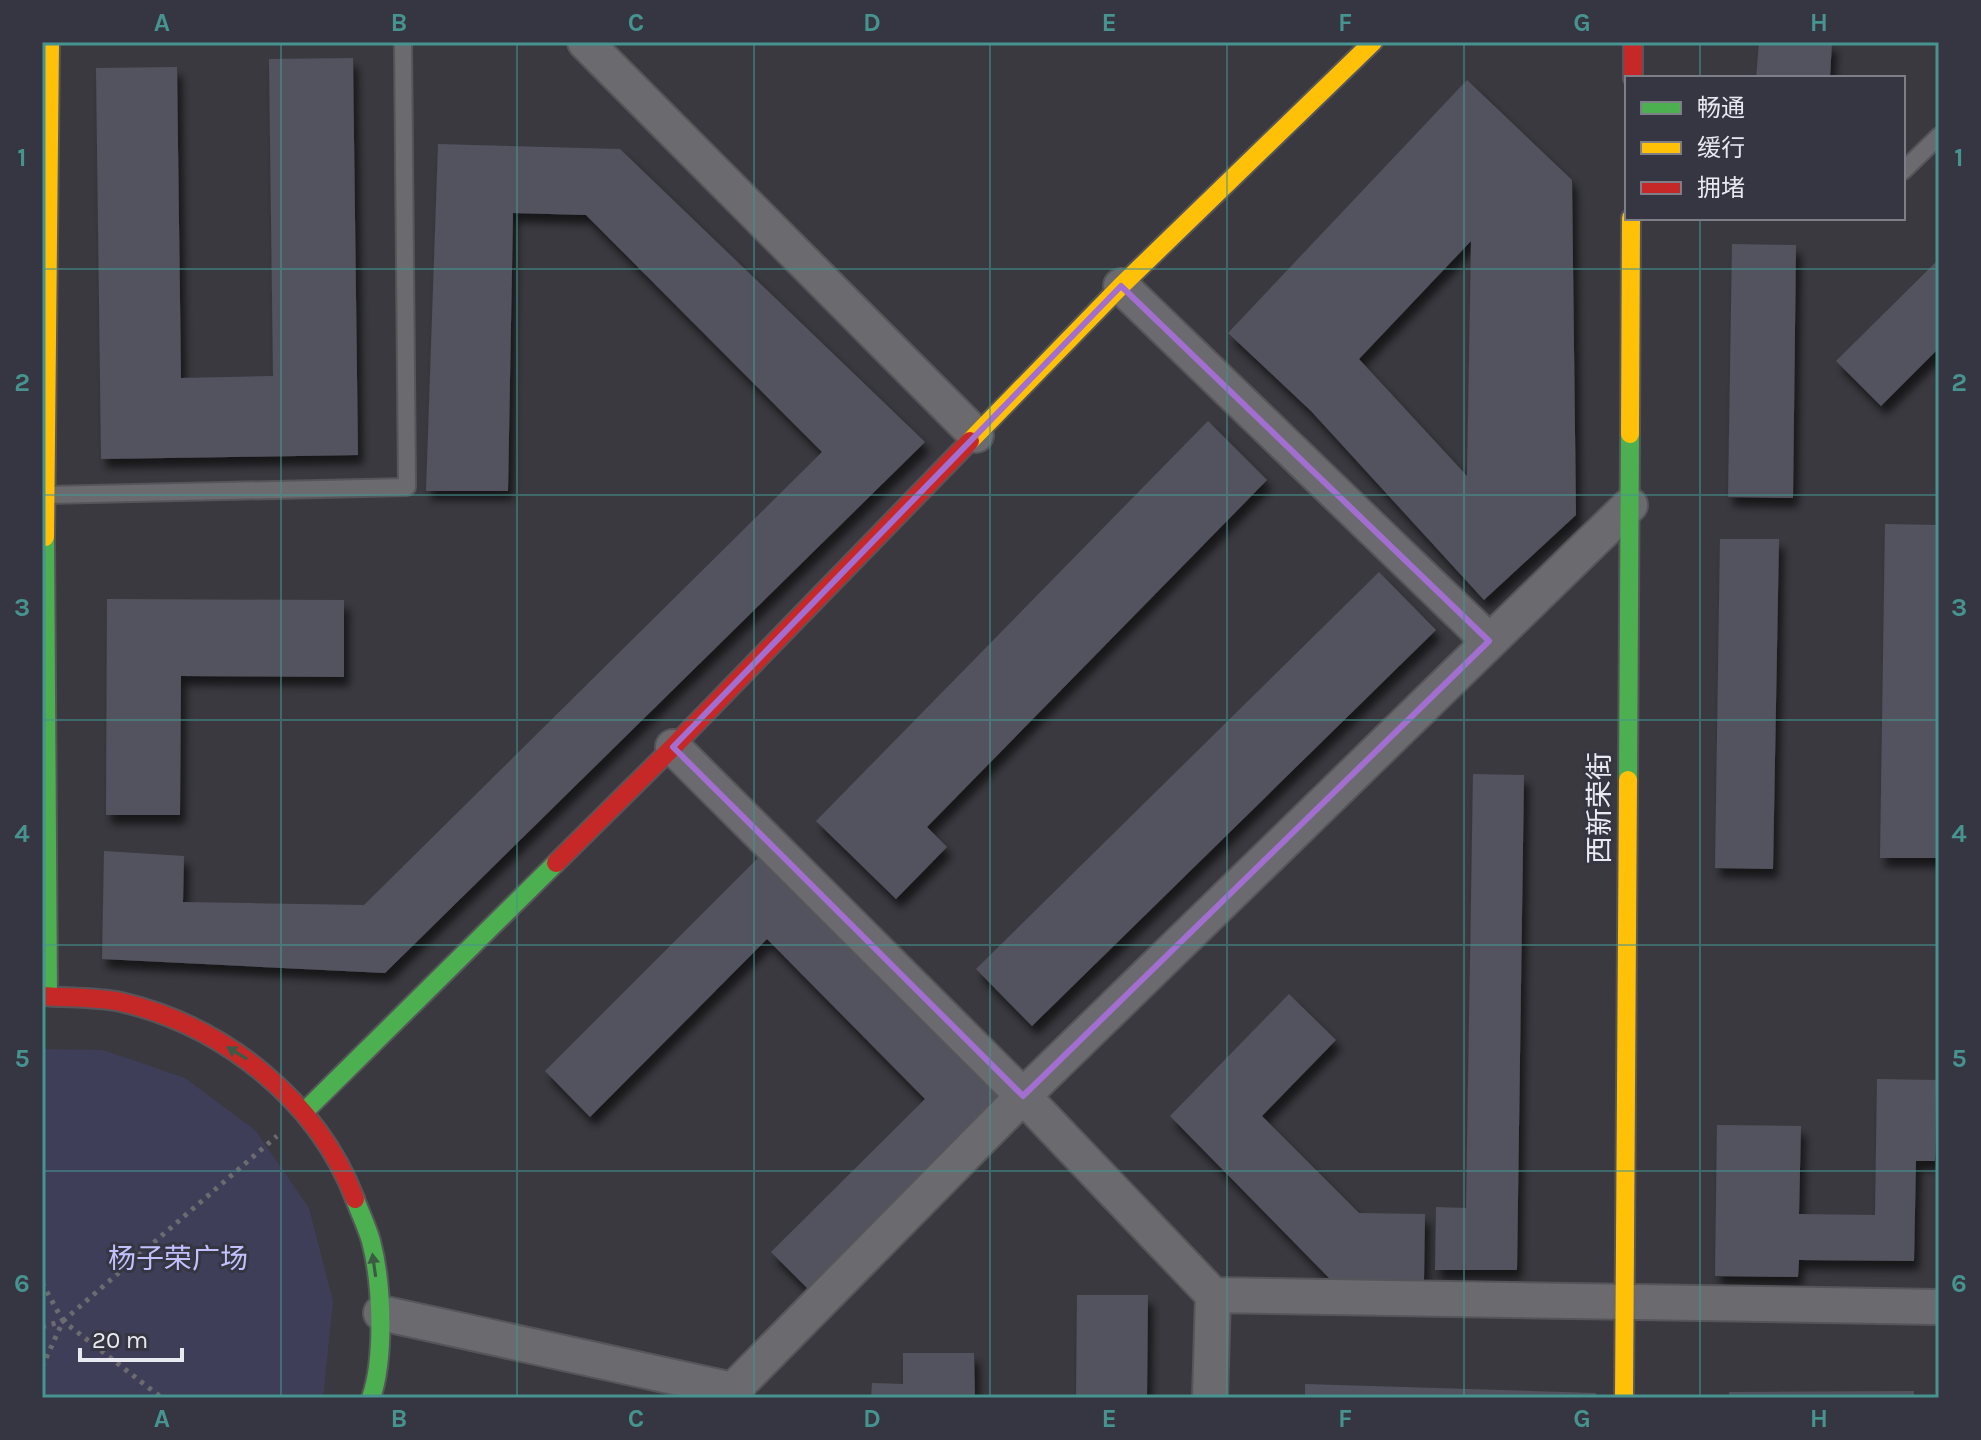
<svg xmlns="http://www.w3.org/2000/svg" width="1981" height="1440" font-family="Karla,'Noto Sans SC',sans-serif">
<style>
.green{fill:#3f3e58}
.building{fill:#53535e;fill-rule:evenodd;filter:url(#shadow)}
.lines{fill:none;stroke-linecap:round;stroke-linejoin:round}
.lane-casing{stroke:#56565a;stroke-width:20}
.street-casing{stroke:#56565a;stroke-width:38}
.fast-casing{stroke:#56565a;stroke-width:22}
.slow-casing{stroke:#56565a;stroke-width:22}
.jam-casing{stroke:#56565a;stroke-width:22}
.path{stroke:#6b6b70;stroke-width:5;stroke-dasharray:4 6;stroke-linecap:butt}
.lane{stroke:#6b6b6f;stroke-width:16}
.street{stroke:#6b6b6f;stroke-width:34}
.fast{stroke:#4caf50;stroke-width:18}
.slow{stroke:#ffc107;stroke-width:18}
.jam{stroke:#c62828;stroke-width:18}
.oneway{fill:#3d5a46}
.marked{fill:none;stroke:#a26ed0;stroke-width:6;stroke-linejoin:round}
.grid{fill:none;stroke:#46938f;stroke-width:2;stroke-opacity:0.55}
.labels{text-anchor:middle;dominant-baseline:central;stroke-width:6;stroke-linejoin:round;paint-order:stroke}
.street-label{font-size:28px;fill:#e9e9f1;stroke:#363642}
.park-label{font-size:28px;fill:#c2c0fe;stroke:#363642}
.neatline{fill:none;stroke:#46938f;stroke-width:3}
.grid-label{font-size:26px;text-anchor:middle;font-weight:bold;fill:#46938f}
</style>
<defs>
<filter id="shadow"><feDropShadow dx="5" dy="9" stdDeviation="4" flood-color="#0009"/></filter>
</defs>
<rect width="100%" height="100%" fill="#39393f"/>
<!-- green -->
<path class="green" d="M42,1049L103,1050L185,1078L255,1130L309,1208L333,1301L323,1398H42Z"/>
<!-- building -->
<path class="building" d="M1759,42H1832L1830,78H1756Z
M353,58L358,455L101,459L96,68L177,67L181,378L273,376L269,59Z
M1467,80L1572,180L1576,515L1484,600L1311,411L1228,333ZM1471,241L1467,476L1359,359Z
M438,144L620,149L925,442L385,973L102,959L104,851L184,856L183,902L364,905L822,452L586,215L513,213L508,491H426Z
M1732,244L1796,245L1793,498L1728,497Z
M1939,259V348L1881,406L1836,361Z
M1208,421L1267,480L927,827L947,847L896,899L816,821Z
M1885,524L1939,525V858H1880Z
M1720,539H1779L1773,869L1715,868Z
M1379,572L1436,630L1032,1026L976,969Z
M107,599L344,600V677L181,676L180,815H106Z
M1473,774L1524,775L1517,1270H1435L1436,1207L1466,1208Z
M764,852L1011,1100L815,1296L771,1252L925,1099L767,939L590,1117L545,1071Z
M1289,994L1336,1040L1262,1116L1359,1213L1425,1214L1424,1280L1330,1279L1170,1116Z
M1877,1079L1936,1080L1935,1161H1916L1914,1261L1799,1260L1798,1277L1715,1276L1717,1125L1801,1126L1799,1214L1875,1215Z
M1077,1295H1148L1147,1398H1076Z
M903,1353H974L975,1398H871L872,1383L903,1384Z
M1305,1384L1596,1393V1398H1305Z
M1914,1391V1398H1729V1392Z"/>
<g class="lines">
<defs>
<path id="lane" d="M1903,171L1939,136
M47,495L407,487L403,42"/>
<path id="street" d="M585,42L976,435
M1121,286L1489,641
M673,747L1023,1096L1213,1295L1210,1398
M1213,1295L1939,1307
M381,1313L733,1390L1023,1096L1630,505"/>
<path id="fast" d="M45,537L48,995
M1628,780L1630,434
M304,1112L556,863
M355,1199C360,1213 367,1227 371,1241C382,1283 385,1357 371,1398"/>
<path id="slow" d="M1630,434L1631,218
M970,441L1121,286L1373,42
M45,537L50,42
M1624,1398L1628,780"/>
<path id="jam" d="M1633,42V78
M556,863L673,747L970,441
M42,996C68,998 96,997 121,1002C224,1026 317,1100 355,1199"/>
</defs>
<!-- lane casing -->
<use href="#lane" class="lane-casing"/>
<!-- street casing -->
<use href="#street" class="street-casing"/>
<!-- fast casing -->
<use href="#fast" class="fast-casing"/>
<!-- slow casing -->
<use href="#slow" class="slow-casing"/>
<!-- jam casing -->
<use href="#jam" class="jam-casing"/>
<!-- path -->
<path class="path" d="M42,1283L63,1321L42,1367
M63,1321L277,1136
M42,1327L63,1321L162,1398"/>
<!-- lane -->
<use href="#lane" class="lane"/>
<!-- street -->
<use href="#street" class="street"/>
<!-- fast -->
<use href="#fast" class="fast"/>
<!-- slow -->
<use href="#slow" class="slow"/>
<!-- jam -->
<use href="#jam" class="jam"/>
</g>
<!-- one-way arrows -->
<defs><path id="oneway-solid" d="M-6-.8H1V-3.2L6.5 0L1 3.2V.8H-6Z" transform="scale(2)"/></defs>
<g class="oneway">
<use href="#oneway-solid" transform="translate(237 1053) rotate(-149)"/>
<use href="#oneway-solid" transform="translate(374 1265) rotate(-98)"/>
</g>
<!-- marked area -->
<path class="marked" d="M1121,286L1489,641L1023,1096L673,747Z"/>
<!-- grid -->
<path class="grid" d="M281,42V1398M517,42V1398M754,42V1398M990,42V1398M1227,42V1398M1464,42V1398M1700,42V78M1700,218V1398M42,269H1939M42,495H1939M42,720H1939M42,945H1939M42,1171H1939"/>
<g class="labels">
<!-- street labels -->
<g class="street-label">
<text transform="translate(1599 808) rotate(-90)">西新荣街</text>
</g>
<!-- park labels -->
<g class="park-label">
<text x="178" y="1258">杨子荣广场</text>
</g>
</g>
<!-- border -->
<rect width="1981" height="1440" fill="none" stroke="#363642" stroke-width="88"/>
<!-- legend -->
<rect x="1625" y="76" width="280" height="144" fill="#363642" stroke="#7e7e88" stroke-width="2"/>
<rect x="1641" y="102" width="40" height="12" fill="#4caf50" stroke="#7e7e88" stroke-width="2"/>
<text x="1697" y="116" font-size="24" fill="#e9e9f1">畅通</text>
<rect x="1641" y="142" width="40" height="12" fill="#ffc107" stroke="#7e7e88" stroke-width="2"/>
<text x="1697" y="156" font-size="24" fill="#e9e9f1">缓行</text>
<rect x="1641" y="182" width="40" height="12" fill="#c62828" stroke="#7e7e88" stroke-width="2"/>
<text x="1697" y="196" font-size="24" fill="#e9e9f1">拥堵</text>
<!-- scale -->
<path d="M80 1348v12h102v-12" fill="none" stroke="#e9e9f1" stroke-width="4"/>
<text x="92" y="1348" font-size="24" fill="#e9e9f1" stroke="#363642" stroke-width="6" paint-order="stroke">20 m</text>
<rect x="44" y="44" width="1893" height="1352" class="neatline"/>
<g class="grid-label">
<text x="162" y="31">A</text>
<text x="399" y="31">B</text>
<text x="636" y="31">C</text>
<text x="872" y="31">D</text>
<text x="1109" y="31">E</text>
<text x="1345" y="31">F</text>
<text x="1582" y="31">G</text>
<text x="1819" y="31">H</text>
<text x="22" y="166">1</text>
<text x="1959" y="166">1</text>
<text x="22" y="391">2</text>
<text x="1959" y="391">2</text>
<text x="22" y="616">3</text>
<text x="1959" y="616">3</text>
<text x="22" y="842">4</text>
<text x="1959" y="842">4</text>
<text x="22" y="1067">5</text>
<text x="1959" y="1067">5</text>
<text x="22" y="1292">6</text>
<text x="1959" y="1292">6</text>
<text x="162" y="1427">A</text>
<text x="399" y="1427">B</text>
<text x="636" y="1427">C</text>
<text x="872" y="1427">D</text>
<text x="1109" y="1427">E</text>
<text x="1345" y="1427">F</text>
<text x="1582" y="1427">G</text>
<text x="1819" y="1427">H</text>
</g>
</svg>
